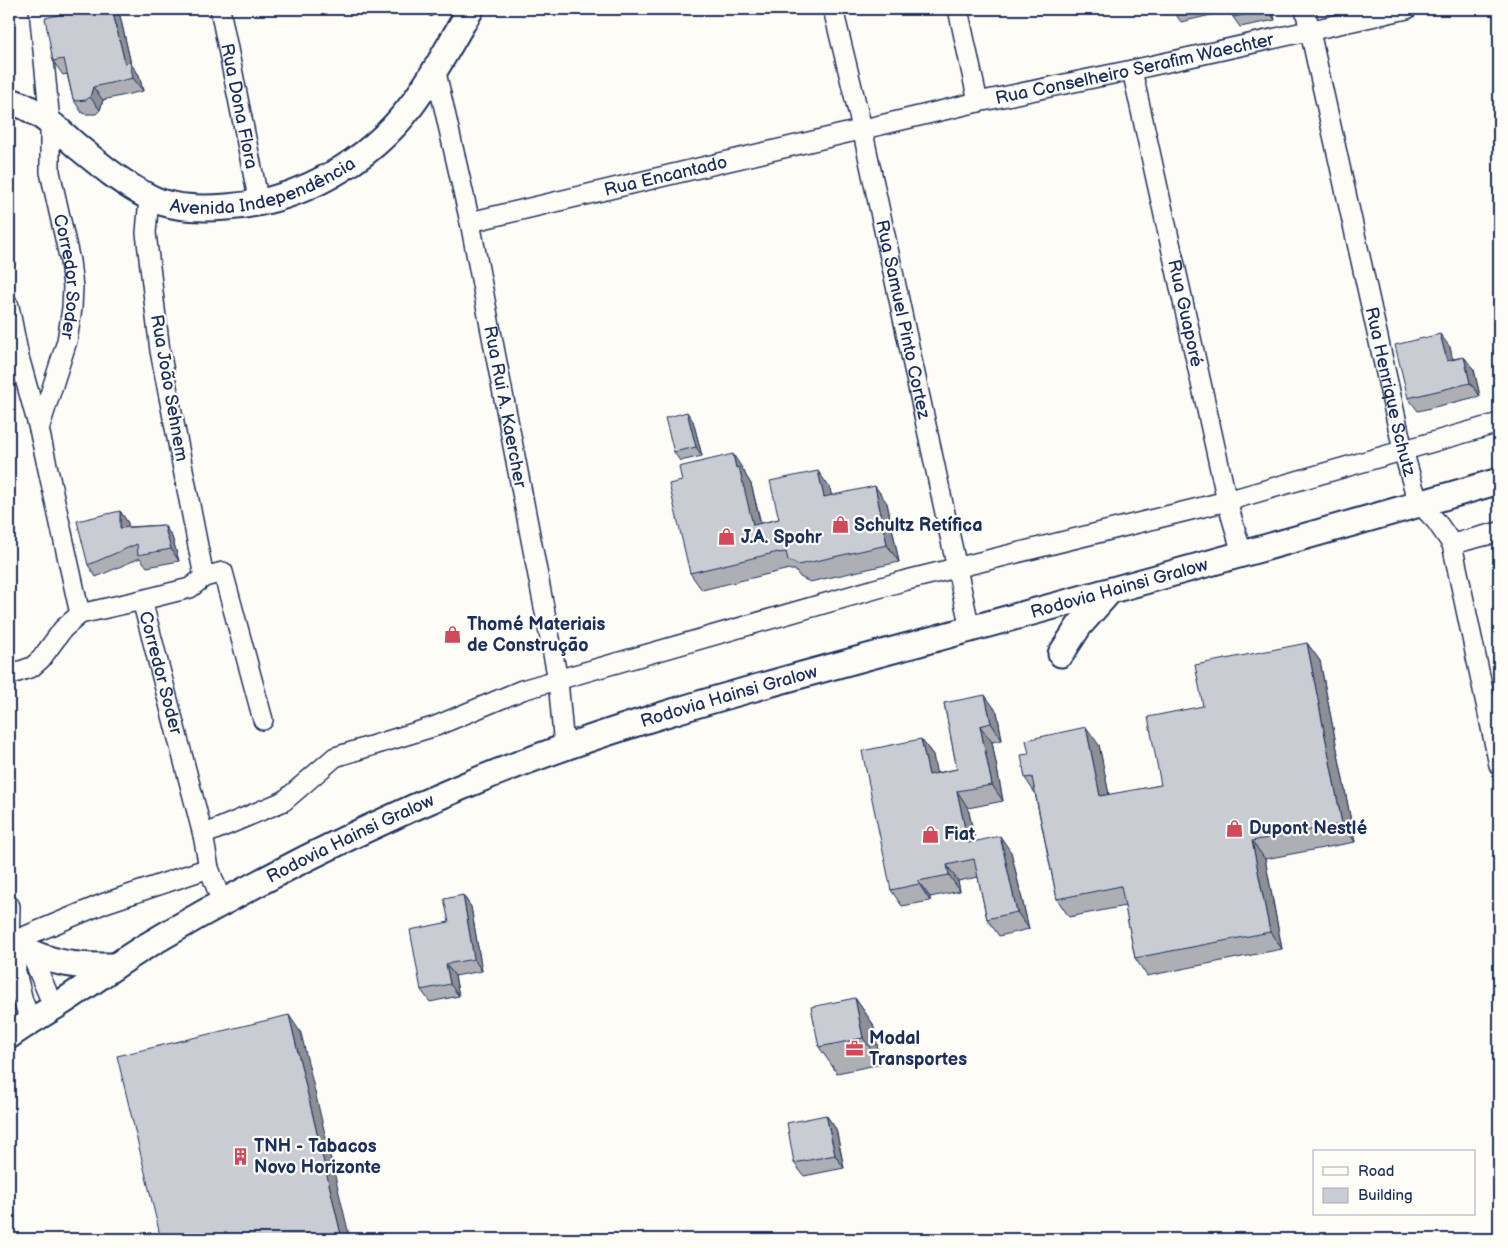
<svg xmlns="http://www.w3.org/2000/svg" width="1508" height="1248" font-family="'Balsamiq Sans',sans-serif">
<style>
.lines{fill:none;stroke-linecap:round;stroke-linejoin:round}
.minor-casing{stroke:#1b2f5e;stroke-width:22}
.major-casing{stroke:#1b2f5e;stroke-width:29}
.minor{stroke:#fdfcf7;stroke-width:19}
.major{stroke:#fdfcf7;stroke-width:25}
.wall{fill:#adafb5;stroke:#1b2f5e}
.shaded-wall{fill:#8d8f94;stroke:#1b2f5e}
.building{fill:#c9ccd3;stroke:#1b2f5e}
.labels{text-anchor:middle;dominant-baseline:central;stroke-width:4.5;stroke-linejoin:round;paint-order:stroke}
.street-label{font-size:18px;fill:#1b2f5e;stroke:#fdfcf7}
.poi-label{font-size:18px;font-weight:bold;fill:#1b2f5e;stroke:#fdfcf7;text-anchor:start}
</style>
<rect width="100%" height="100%" fill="#fdfcf7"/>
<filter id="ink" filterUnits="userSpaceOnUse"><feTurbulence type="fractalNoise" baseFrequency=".02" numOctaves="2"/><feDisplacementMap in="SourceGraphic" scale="10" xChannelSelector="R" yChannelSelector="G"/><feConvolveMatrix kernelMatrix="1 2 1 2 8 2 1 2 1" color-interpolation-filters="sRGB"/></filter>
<g filter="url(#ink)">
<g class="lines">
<defs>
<g id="minor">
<path id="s1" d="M39,9L50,122V172L70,261L73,287L72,308L67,341L39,429"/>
<path id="s2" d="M220,9L259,203"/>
<path id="s3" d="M833,9L862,128L970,629"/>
<path d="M958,9L978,102"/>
<path id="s4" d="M1305,9L1403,450L1414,489L1420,504L1436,521L1452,544L1499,765"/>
<path d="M40,15L73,9"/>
<path id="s5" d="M435,68L470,222L558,680L564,747"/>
<path id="s6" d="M1132,70L1227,501L1242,554"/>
<path id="s7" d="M470,222L978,102L1132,70L1407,9"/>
<path id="s8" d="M9,306L19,357L39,429L80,614L142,600L203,835L209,868L222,903"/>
<path d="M1452,544L1499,532"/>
<path d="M204,577L223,572L263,720"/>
<path d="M142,600L190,588L204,577L160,351L146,233L149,198"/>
<path d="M9,675L32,667L41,659L63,629L80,614"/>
<path d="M203,835L284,801L335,757L436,726L522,690L903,581L1227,501L1499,423"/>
<path d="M10,906L9,943L23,1001L31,1021"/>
<path d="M9,943L105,903L209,868"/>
<path d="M28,947L54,1008"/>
</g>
<g id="major">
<path id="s9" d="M9,101C36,107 57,129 78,147C100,165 123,184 149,197C171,209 202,209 227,207C298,202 368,163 411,106C434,76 451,41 471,9"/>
<path d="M1061,654L1079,626L1109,592"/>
<path d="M32,953C63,966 82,966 115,966"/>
<path d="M9,988L13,966"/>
<path id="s10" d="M9,1036C24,1025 40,1016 56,1006C86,987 114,966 143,948C247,886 355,831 466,785C617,722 776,682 934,639C1123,587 1311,536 1499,481"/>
</g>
</defs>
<!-- minor casing -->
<use href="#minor" class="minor-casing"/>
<!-- major casing -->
<use href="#major" class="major-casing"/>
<!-- minor -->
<use href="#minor" class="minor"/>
<!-- major -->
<use href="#major" class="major"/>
</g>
<!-- wall -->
<path class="wall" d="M420,9H437L431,17Z
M1174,9H1272L1275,20L1240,27L1233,17L1232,10L1181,22L1174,12Z
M1323,9H1341L1325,12Z
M120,16L131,64L139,75L143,91L103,100L100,110L96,114H86L82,113L73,99L67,74L63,75L53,61Z
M1450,347L1452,359L1464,357L1474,370L1480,396L1418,411L1408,398Z
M693,421L702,456L680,461L674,452Z
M744,471L746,476L751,484L761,523L779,519L830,488L831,495L887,503L899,562L810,582L800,577L795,570H790L789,569L702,590L690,573Z
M120,511L128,523V527L164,525L172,537L179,561L147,567L140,558L96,577L88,565Z
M1307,643L1320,661L1355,842L1265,859L1282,949L1147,976L1135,958L1125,906L1069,917L1057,899L1035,793L1025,778L1099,745L1109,795L1161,785L1203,706Z
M944,703L997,712L1002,740L992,742L1003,801L968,808L975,841L1011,852L1029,929L999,936L987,919L978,877L958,881L960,891L930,897V901L902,906L891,890L921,739L933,755L936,773L957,769Z
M463,895L471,907L482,971L455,976L459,996L430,1002L421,990L449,922Z
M855,998L873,1024L881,1064L837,1073L819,1047Z
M826,1115L836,1129L844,1168L804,1176L794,1163Z"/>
<!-- shaded-wall -->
<path class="shaded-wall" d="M112,9H115L120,16L131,64L139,75L143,91L133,78L125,63Z
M426,9H437L431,17Z
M1267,9H1272L1275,20L1268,10Z
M93,87L103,100L100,110L90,97Z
M1440,334L1450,347L1456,374L1447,361Z
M1464,357L1474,370L1480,396L1470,383Z
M687,412L693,421L702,456L696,447Z
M733,454L744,471L746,476L751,484L765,542L753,525L736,468Z
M818,471L830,488L835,514L824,497Z
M875,486L887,503L899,562L887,545Z
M120,511L128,523L129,539L120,528Z
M164,525L172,537L179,561L171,549Z
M1307,643L1320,661L1355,842L1342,824Z
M985,695L997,712L1002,740L991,723Z
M980,726L992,742L1003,801L992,785Z
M1086,727L1099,745L1113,814L1100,796Z
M921,739L933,755L940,791L929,775Z
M957,791L968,808L979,859L968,843Z
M1000,836L1011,852L1029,929L1017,912Z
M1252,841L1265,859L1282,949L1270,932Z
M947,865L958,881L960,891L949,875Z
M918,881L930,897V901L919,884Z
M463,895L471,907L482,971L474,959Z
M446,964L455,976L459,996L450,984Z
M855,998L873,1024L881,1064L863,1038Z
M289,1015L301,1033L350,1239H342Z
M826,1115L836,1129L844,1168L835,1155Z"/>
<!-- building -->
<path class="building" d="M84,9H112L125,63L130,62L133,78L93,87L90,97L86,100L76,101L73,99L64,59L53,61L45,18Z
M1174,9H1188L1174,12Z
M1232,9H1267L1268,10L1233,17Z
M1440,334L1447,361L1464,357L1470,383L1408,398L1395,345Z
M687,412L696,447L674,452L665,418Z
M733,454L736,468L739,467L753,525L779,519L770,481L818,471L824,497L875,486L887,545L798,565L788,560L786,552L778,553V552L690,573L669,484L682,481L679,467Z
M120,511V528L164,525L171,549L138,555L137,544L88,565L77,521Z
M1307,643L1342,824L1252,841L1270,932L1135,958L1121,886L1057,899L1032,777L1025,778L1021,755L1029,754L1026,740L1086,727L1100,796L1161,785L1148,717L1203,706L1195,665Z
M985,695L991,723L980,726L992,785L957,791L968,843L1000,836L1017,912L987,919L974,859L947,865L949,875L918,881L919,884L891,890L862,751L921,739L929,775L957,769L944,703Z
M463,895L474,959L446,964L450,984L421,990L410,930L449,922L444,899Z
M855,998L863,1038L819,1047L811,1007Z
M289,1015L342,1239H161L117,1056Z
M826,1115L835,1155L794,1163L787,1123Z"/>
</g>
<!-- icons -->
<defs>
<symbol id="shop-bare" viewBox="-9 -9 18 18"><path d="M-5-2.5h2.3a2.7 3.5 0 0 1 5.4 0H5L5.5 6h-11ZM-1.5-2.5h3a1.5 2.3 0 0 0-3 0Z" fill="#d1495b" stroke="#fdfcf7" stroke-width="2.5" paint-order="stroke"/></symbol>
<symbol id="office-bare" viewBox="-9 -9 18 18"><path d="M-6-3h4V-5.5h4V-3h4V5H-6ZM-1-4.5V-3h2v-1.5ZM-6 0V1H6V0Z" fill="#d1495b" stroke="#fdfcf7" stroke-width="2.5" paint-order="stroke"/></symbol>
<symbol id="building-bare" viewBox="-9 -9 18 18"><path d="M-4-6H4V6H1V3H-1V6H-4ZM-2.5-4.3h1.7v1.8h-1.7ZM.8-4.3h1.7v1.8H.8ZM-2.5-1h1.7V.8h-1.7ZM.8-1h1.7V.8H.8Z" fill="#d1495b" stroke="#fdfcf7" stroke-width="2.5" paint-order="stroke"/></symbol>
</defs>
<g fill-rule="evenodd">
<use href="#shop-bare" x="828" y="512" width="25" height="25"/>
<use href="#shop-bare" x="714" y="524" width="25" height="25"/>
<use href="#shop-bare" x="440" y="622" width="25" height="25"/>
<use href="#shop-bare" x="1222" y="816" width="25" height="25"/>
<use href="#shop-bare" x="918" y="822" width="25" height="25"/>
<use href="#office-bare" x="842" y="1036" width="25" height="25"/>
<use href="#building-bare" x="228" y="1144" width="25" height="25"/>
</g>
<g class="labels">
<!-- street labels -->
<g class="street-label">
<text stroke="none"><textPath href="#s7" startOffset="682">Rua Conselheiro Serafim Waechter</textPath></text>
<text stroke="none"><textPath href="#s2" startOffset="99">Rua Dona Flora</textPath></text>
<text stroke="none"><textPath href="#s7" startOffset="201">Rua Encantado</textPath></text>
<text stroke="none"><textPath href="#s9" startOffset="290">Avenida Independência</textPath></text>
<text stroke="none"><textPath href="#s1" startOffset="270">Corredor Soder</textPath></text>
<text stroke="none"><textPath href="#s6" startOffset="249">Rua Guaporé</textPath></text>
<text stroke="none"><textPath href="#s3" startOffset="318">Rua Samuel Pinto Cortez</textPath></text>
<text transform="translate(169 388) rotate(80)">Rua João Sehnem</text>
<text stroke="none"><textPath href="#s4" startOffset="392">Rua Henrique Schutz</textPath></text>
<text stroke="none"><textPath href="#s5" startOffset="346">Rua Rui A. Kaercher</textPath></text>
<text stroke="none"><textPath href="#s10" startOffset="1205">Rodovia Hainsi Gralow</textPath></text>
<text stroke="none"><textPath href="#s8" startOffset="455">Corredor Soder</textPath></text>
<text stroke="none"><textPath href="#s10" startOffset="800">Rodovia Hainsi Gralow</textPath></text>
<text stroke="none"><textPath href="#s10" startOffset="395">Rodovia Hainsi Gralow</textPath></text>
</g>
<!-- poi labels -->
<g class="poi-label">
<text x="854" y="525">Schultz Retífica</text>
<text x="741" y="537">J.A. Spohr</text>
<text x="467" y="624">Thomé Materiais<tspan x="467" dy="21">de Construção</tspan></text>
<text x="1249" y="828">Dupont Nestlé</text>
<text x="944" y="834">Fiat</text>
<text x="869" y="1038">Modal<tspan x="869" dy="21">Transportes</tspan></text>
<text x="254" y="1146">TNH - Tabacos<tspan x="254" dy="21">Novo Horizonte</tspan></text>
</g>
</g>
<!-- margin -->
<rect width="1508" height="1248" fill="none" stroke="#fdfcf7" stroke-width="30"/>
<rect x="15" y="15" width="1478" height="1218" fill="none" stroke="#1b2f5e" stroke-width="2" filter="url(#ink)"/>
<!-- legend -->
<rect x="1313" y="1150" width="162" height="65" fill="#fdfcf7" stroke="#a3aaba"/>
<rect x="1323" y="1167" width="25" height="8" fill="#fdfcf7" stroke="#a3aaba"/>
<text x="1358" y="1176" font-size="15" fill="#1b2f5e">Road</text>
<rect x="1323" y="1188" width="25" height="15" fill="#c9ccd3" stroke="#a3aaba"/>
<text x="1358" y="1200" font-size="15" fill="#1b2f5e">Building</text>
</svg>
